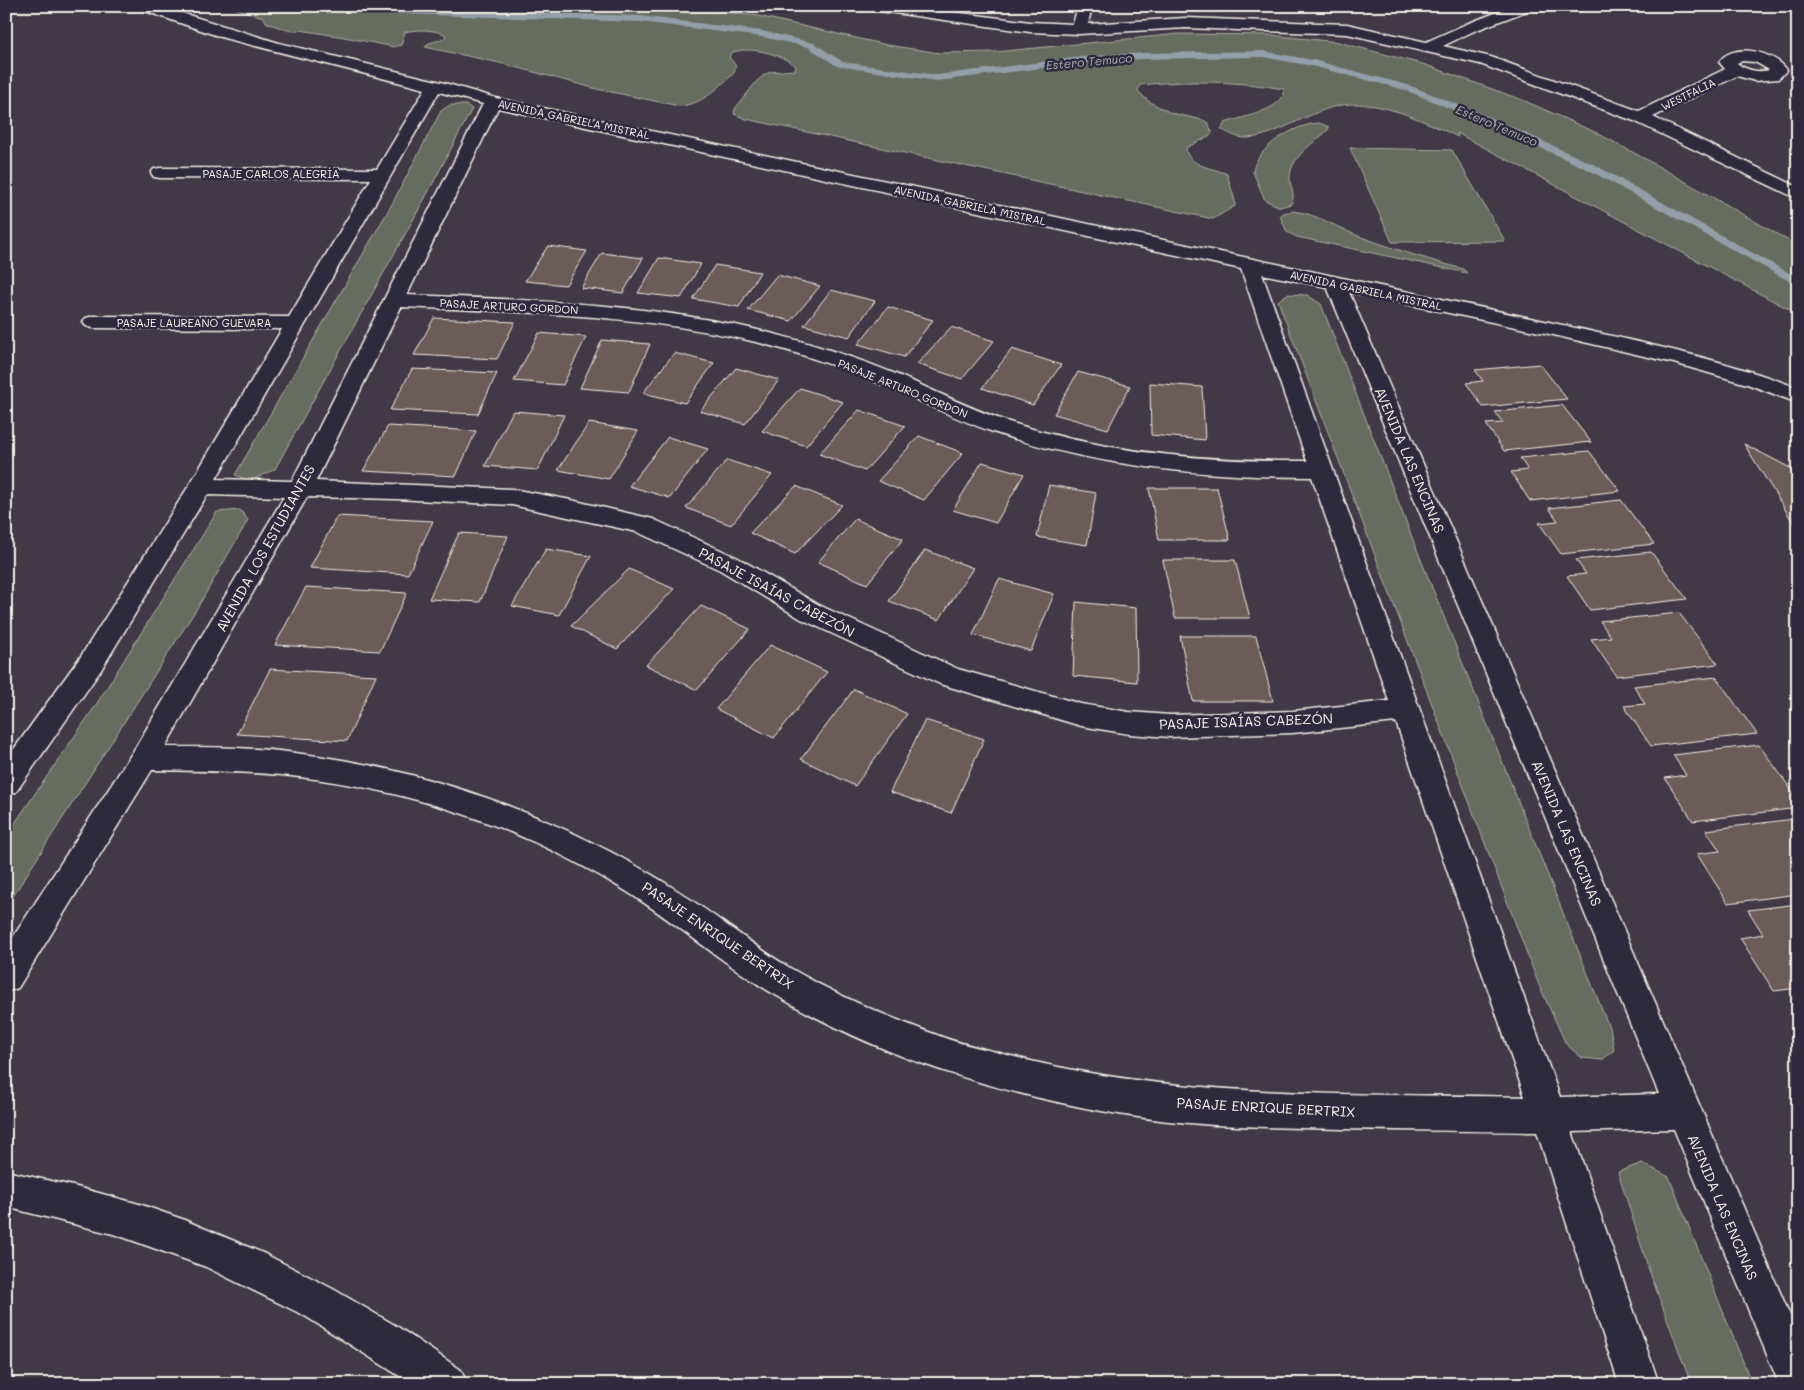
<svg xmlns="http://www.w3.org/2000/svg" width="1804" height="1390" font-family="Mali,sans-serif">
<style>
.green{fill:#666c5f;stroke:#adaea4}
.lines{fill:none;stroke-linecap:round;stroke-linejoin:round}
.stream{fill:#939ea8;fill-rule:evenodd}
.building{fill:#6b5b59;stroke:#f4f1e8}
.minor-casing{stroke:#f4f1e8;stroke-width:3}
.minor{fill:#2f2a3d;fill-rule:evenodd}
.labels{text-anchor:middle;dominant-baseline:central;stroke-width:5;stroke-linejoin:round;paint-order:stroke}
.far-street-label{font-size:11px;fill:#f4f1e8;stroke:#2f2a3d}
.far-water-label{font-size:12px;font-style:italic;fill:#acb3b8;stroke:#2f2a3d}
.street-label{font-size:14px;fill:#f4f1e8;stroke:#2f2a3d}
</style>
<rect width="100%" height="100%" fill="#413945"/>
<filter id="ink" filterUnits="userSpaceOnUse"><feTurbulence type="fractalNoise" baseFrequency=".02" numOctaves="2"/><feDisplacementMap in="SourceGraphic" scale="10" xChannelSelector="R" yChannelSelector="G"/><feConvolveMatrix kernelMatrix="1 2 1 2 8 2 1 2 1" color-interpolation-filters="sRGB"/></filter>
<g filter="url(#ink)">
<!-- green -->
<path class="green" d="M228,6H672L758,16L887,45L940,53L995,52L1179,34L1270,35L1338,42L1426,65L1525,101L1597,133L1649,161L1798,246V314L1457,133L1458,137C1427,122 1386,103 1352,104C1315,105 1278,138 1246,138C1237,138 1228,133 1221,129L1225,123C1241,117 1286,110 1284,89C1240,81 1184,80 1140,85L1138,91L1148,101L1171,113L1203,120L1208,123L1212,132L1210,136L1187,147L1186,151C1193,168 1212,167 1227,174L1235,201V206L1213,219L746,119L734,114L735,109L756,82L764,75L770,72L795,70L796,66C781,54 749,45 731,53L729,57L736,66L734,73C718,88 702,105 679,106L597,89L500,63L425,47L429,43L444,39L446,35C435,29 417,29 405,32L401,45L394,47L344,37L300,30L290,31L267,23L263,17Z
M450,105H466L472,109L424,200L275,469L251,481L235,475L392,204L441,111Z
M1319,123L1329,127L1328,130C1313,144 1289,157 1290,180C1291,189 1296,196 1291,204L1280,207L1265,200L1253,172C1256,147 1296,124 1319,123Z
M1350,148L1452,150L1505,241L1392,242Z
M1293,211C1318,214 1337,228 1361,237C1395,249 1428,260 1463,269L1467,273L1297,237L1287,232L1280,216L1284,213Z
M1287,294L1307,295L1321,304L1413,540L1611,1032L1614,1050L1602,1060L1582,1058L1566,1044L1539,985L1278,301Z
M240,510L248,520L199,605L6,907V836L94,708L217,512Z
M1642,1163L1669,1177L1752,1384H1691L1648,1267L1618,1172Z"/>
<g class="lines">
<!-- stream -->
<path class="stream" d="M335,6L640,16L762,31L814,43L843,62L937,75L1081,57L1142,53L1263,51L1313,60L1411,86L1501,122L1595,165L1798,278V286L1587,169L1493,126L1405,90L1312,66L1263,57L1142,59L1081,63L937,81L837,66L808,47L762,37L640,22L400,14L339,9Z"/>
</g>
<!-- building -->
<path class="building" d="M548,246L587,251L566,285L525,281Z
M602,253L643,258L623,293L581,288Z
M659,258L701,264L681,298L638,293Z
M715,265L760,272L739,307L693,299Z
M777,275L820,286L791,321L748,310Z
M831,290L875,301L849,337L804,325Z
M888,307L933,320L904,357L858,344Z
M434,318L515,322L497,359L414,355Z
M951,327L994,341L962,379L917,364Z
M539,333L586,337L563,385L514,381Z
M602,340L650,344L629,392L580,388Z
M1012,349L1061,365L1033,405L982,388Z
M674,353L714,363L685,403L643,393Z
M1540,364L1567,399L1483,407L1466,383L1483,381L1475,370Z
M736,368L779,380L745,424L700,411Z
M412,369L497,373L478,414L390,410Z
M1078,372L1130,386L1108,429L1054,414Z
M1150,383L1202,387L1205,440L1151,435Z
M800,388L843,402L806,446L762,431Z
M1562,405L1591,442L1504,451L1486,424L1503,423L1495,412Z
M859,410L905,426L865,471L819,454Z
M513,411L564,415L538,470L485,466Z
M589,423L638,431L609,479L558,470Z
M388,426L476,431L456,476L363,471Z
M919,436L963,453L924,500L878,481Z
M668,437L708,449L670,498L629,486Z
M1744,444L1798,472V530Z
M1589,451L1620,491L1530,501L1511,472L1528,470L1520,458Z
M727,460L772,475L731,525L686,508Z
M982,462L1024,474L996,523L953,510Z
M1049,485L1096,493L1087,545L1037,537Z
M796,486L842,505L795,554L750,533Z
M1149,488H1217L1230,540H1159Z
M1621,500L1654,544L1561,554L1539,523L1558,521L1549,508Z
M337,516L433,521L408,574L310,568Z
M855,519L903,539L867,584L818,562Z
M459,533L508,536L480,602L429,599Z
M546,549L591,556L559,615L512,606Z
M925,550L973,568L939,620L889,601Z
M1651,552L1687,599L1590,610L1567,576L1586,574L1576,560Z
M1163,560H1235L1250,618H1175Z
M629,569L674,589L617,649L571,626Z
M999,579L1054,594L1031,651L973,635Z
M306,587L407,593L380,651L275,645Z
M1076,602L1136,608L1137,682L1073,676Z
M701,606L750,629L697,690L646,665Z
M1679,613L1718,664L1616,676L1591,639L1611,637L1600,621Z
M1180,636H1256L1273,701H1193Z
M770,645L827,672L774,738L716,709Z
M270,669L376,675L347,741L237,734Z
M1716,677L1757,734L1651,746L1624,706L1645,704L1634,686Z
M854,689L907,714L855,786L801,759Z
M925,720L984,739L951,813L890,792Z
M1759,745L1798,799V808L1693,821L1665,778L1686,775L1673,755Z
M1794,819L1798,823V894L1728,903L1697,854L1720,851L1706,830Z
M1798,904V988L1774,991L1740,938L1763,934L1748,910Z"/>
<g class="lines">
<defs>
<path id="minor" d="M137,6H159L279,43L441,82L496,98L1549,322C1632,341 1718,357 1798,388V403L1747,384L1674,363L1549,334L1349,292L1798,1334V1384H1779L1674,1129L1572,1132L1659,1384H1619L1537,1132C1429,1130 1321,1130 1214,1125C1125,1120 1025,1098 941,1070C882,1051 820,1022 767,990C719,960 676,923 629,893C528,829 410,789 291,776C245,771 198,771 152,770L18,988L6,992V948L134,750L284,497L207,495L101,670L16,792L6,795V760L81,656L190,484L282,329L93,328L86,326L83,322L86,318L93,316L289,317L371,179L160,178L154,177L151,173L154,169L160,168L377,169L425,89L224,38L139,9ZM439,92L483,104L292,481L216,479ZM498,108L1241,269L1307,461C1206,462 1105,453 1009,422C971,409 935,391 898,375C857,358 814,344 770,333C652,303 528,300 407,295ZM1262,274L1327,287L1659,1094L1560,1097ZM401,307C521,312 643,314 760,343C802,354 845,368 885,386C920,401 956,419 993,432C1096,467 1204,477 1312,477L1389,701L1293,711L1170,715L1129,712L1081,704L958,669L819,605L738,558L653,519L571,500L512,489L316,481ZM307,497L396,499L512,505L637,532L720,570L801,619L940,684L1081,726L1129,734L1170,737L1293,733L1396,722L1525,1097C1349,1093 1167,1100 996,1052C975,1047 954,1042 934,1034C885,1016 836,995 790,968C741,938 697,900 647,872C538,809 419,768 295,753C252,747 208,747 165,747Z
M866,6H908L1030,22L1073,24L1078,6H1092L1088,24L1186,18L1347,24L1426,42L1464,25L1513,6H1534L1532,9L1474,31L1443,46L1491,57L1639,111L1725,69L1719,62C1733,41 1775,52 1787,70L1778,79L1755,81L1737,76L1653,117L1798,187V199L1634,121L1480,64L1347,34L1186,28L1079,34L1030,32L873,10ZM1741,61L1755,62L1769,70C1759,73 1745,70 1737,63Z
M6,1171L73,1186L139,1204L182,1219L265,1254L333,1289L398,1327L461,1370L467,1384H412L305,1316L206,1267L117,1235L6,1207Z"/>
</defs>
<!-- minor casing -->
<use href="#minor" class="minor-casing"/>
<!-- minor -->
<use href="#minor" class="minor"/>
</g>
</g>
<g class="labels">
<!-- far-street labels -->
<g class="far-street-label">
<text transform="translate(1688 94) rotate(-26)">WESTFALIA</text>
<text transform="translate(574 119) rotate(12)">AVENIDA GABRIELA MISTRAL</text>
<text x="271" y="173">PASAJE CARLOS ALEGRÍA</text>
<text transform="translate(970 205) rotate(12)">AVENIDA GABRIELA MISTRAL</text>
<text transform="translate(1366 290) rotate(12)">AVENIDA GABRIELA MISTRAL</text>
<text transform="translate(509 306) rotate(3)">PASAJE ARTURO GORDON</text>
<text x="194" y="322">PASAJE LAUREANO GUEVARA</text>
<text transform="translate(903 388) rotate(22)">PASAJE ARTURO GORDON</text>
</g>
<!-- far-water labels -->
<g class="far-water-label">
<text transform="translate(1089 61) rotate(-5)">Estero Temuco</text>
<text transform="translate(1497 125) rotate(23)">Estero Temuco</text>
</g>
<!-- street labels -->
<g class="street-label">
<text transform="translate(1410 460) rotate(67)">AVENIDA LAS ENCINAS</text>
<text transform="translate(265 548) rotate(-61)">AVENIDA LOS ESTUDIANTES</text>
<text transform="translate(777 592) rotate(28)">PASAJE ISAÍAS CABEZÓN</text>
<text transform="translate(1246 721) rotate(-2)">PASAJE ISAÍAS CABEZÓN</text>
<text transform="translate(1567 833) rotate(67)">AVENIDA LAS ENCINAS</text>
<text transform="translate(718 935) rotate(34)">PASAJE ENRIQUE BERTRIX</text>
<text transform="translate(1266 1107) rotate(3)">PASAJE ENRIQUE BERTRIX</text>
<text transform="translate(1723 1207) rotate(67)">AVENIDA LAS ENCINAS</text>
</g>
</g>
<!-- margin -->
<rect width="1804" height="1390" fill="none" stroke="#2f2a3d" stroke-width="25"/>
<rect x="12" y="12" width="1779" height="1365" fill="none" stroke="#f4f1e8" stroke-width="2" filter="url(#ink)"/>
</svg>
